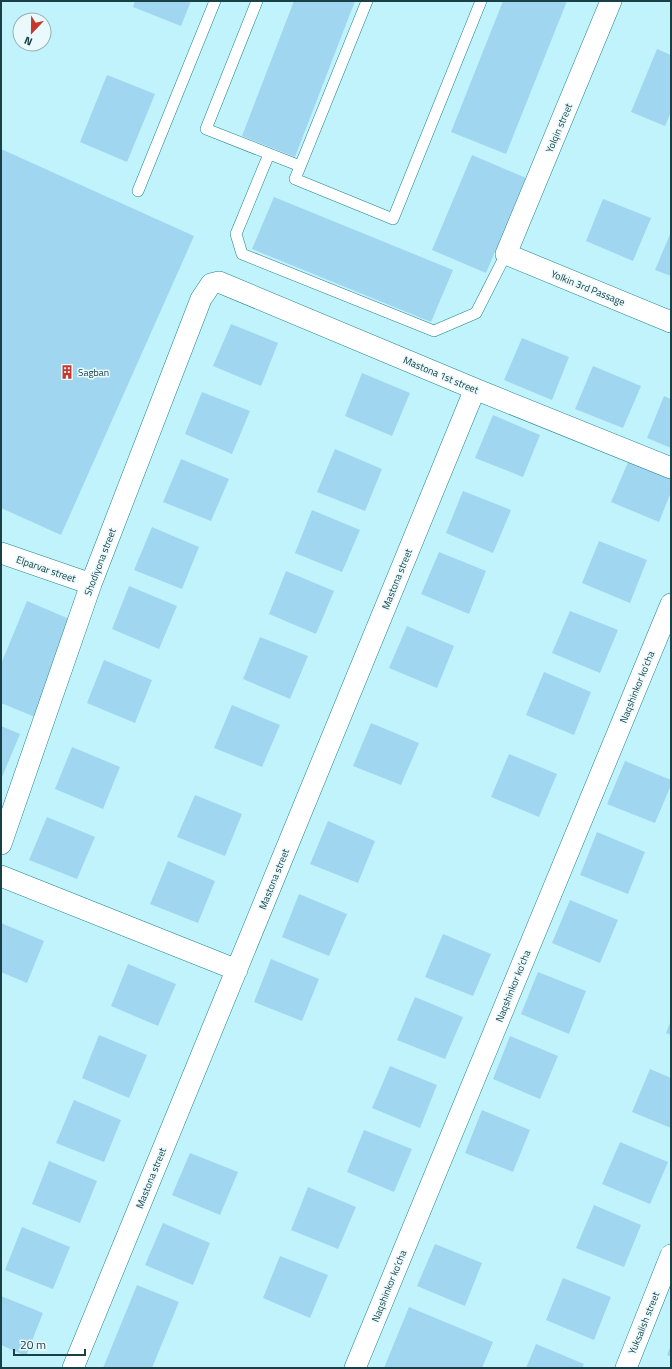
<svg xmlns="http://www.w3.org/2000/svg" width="672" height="1369" font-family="'Titillium Web',sans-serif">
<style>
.building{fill:#a1d6f0}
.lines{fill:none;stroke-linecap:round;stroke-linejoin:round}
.lane-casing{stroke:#1d8290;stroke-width:12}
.street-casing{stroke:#1d8290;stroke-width:22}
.lane{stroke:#fff;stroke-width:11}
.street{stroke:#fff;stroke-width:21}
.labels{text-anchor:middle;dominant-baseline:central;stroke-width:3;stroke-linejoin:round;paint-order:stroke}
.street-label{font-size:10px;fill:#194046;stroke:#e9f9fc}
.poi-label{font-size:10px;fill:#194046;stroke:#e9f9fc;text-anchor:start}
</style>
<rect width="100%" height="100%" fill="#c0f3fc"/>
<!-- building -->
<path class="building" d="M135,1H191L181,26L133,7Z
M294,1H355L295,157L242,136Z
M503,1H567L506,154L451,132Z
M657,49L671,55V112L665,126L631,112Z
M107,75L155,94L127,162L80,142Z
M1,149L194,236L61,535L1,508Z
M472,155L526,178L486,273L432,250Z
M274,197L453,270L431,322L252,249Z
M603,199L651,218L633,261L586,241Z
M671,232V276L655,270Z
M231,324L278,343L261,386L213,366Z
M522,338L569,357L552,400L504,380Z
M593,366L641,386L623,428L575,409Z
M362,373L410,393L392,436L345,416Z
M202,392L250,411L232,454L185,434Z
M664,396L671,399V448L647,438Z
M493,415L540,435L523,477L475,458Z
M335,449L382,469L365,511L317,492Z
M181,459L229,479L211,521L163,502Z
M629,460L671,477V492L659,522L611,502Z
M463,491L511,510L493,553L446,533Z
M312,510L360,530L342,572L295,553Z
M152,527L199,547L182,589L134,570Z
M599,541L647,560L630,603L582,583Z
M439,552L486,571L469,614L421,594Z
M286,571L334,591L316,634L269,614Z
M129,586L177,606L159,649L112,629Z
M27,601L74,621L35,717L1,703V664Z
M570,611L618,630L600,673L552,653Z
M407,626L454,646L437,688L389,668Z
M260,637L308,656L290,699L243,679Z
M104,660L152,680L135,723L87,703Z
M544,672L591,692L574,735L526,715Z
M232,705L280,725L262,767L214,748Z
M371,723L419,743L401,785L353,766Z
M1,726L20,734L2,777L1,776Z
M72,747L120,767L103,809L55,789Z
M509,754L557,774L539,817L491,797Z
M625,761L671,780V785L655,823L607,804Z
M195,795L242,814L225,856L177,837Z
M47,817L95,837L77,879L29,860Z
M328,821L375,841L358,883L310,864Z
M597,832L645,852L628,894L580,875Z
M168,861L215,881L198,923L150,904Z
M299,894L347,914L329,956L282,937Z
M570,900L618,920L600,963L552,943Z
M1,923L44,941L27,983L1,972Z
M443,934L491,954L473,996L425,977Z
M271,959L319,979L302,1021L254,1002Z
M128,964L176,984L158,1026L111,1006Z
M538,972L586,991L569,1034L521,1014Z
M415,997L463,1017L445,1059L397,1040Z
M671,1020V1035L666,1033Z
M99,1035L147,1055L129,1098L82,1078Z
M510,1036L558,1056L540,1099L493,1079Z
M390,1066L437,1085L420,1128L372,1108Z
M650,1069L671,1078V1128L632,1112Z
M74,1100L121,1120L104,1162L56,1143Z
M482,1110L530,1130L513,1172L465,1153Z
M364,1130L412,1149L394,1192L347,1172Z
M620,1142L668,1162L650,1204L602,1184Z
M190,1153L238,1172L220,1215L172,1195Z
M49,1161L97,1181L80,1223L32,1204Z
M308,1187L356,1207L338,1249L291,1230Z
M594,1205L641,1225L624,1267L576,1248Z
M163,1223L210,1243L193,1285L145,1265Z
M22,1227L70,1247L53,1289L5,1270Z
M435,1244L482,1263L465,1306L417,1286Z
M280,1256L328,1275L310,1318L263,1298Z
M563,1278L611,1297L594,1340L546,1320Z
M137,1285L179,1302L152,1368H103Z
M1,1296L43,1313L26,1356L1,1345Z
M409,1307L493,1342L482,1368H384Z
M536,1344L584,1364L582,1368H526Z
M671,1345V1357L667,1355Z"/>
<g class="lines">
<defs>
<path id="lane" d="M257,1L206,129L300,166
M367,1L295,179L393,219L481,1
M269,154L236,234L242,254L434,331L476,313L506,254
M138,191L215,1"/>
<path id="street" d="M611,1L506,254L671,322
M1,553L91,584
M1,844L91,584L201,299L211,284L219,282L475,389L671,468
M1,876L237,970
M73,1368L475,389
M355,1368L671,604
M626,1368L671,1255"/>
</defs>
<!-- lane casing -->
<use href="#lane" class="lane-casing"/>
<!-- street casing -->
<use href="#street" class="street-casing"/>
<!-- lane -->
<use href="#lane" class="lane"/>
<!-- street -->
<use href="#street" class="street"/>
</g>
<!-- icons -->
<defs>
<symbol id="building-bare" viewBox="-9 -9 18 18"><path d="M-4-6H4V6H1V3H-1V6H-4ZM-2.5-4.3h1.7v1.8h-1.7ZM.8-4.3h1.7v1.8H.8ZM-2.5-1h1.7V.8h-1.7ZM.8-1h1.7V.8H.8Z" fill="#c5382b" stroke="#e9f9fc" stroke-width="2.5" paint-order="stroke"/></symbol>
</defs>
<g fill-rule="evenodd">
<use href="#building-bare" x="57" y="362" width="20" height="20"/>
</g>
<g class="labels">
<!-- street labels -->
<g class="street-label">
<text transform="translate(559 128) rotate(-67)">Yolqin street</text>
<text transform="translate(588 288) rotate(22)">Yolkin 3rd Passage</text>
<text transform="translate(441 375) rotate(23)">Mastona 1st street</text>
<text transform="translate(100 562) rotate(-69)">Shodiyona street</text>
<text transform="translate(46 569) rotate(19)">Elparvar street</text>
<text transform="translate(397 579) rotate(-68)">Mastona street</text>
<text transform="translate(637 687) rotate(-68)">Naqshinkor ko'cha</text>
<text transform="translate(274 879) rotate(-68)">Mastona street</text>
<text transform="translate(513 986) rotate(-68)">Naqshinkor ko'cha</text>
<text transform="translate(151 1178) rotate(-68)">Mastona street</text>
<text transform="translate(389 1286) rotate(-68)">Naqshinkor ko'cha</text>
<text transform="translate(644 1323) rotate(-68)">Yuksalish street</text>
</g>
<!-- poi labels -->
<g class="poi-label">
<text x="78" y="372">Sagban</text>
</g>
</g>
<!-- border -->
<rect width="672" height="1369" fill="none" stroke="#194046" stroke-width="4"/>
<!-- north arrow -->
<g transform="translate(32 32) rotate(202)"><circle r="19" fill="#e9f9fc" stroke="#96afb3"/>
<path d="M0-3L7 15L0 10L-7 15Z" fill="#c5382b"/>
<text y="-6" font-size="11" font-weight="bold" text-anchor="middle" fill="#194046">N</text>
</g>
<!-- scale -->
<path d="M14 1349v6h71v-6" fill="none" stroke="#194046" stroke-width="2"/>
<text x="20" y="1349" font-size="12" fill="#194046" stroke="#e9f9fc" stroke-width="3" paint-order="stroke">20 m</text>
</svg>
